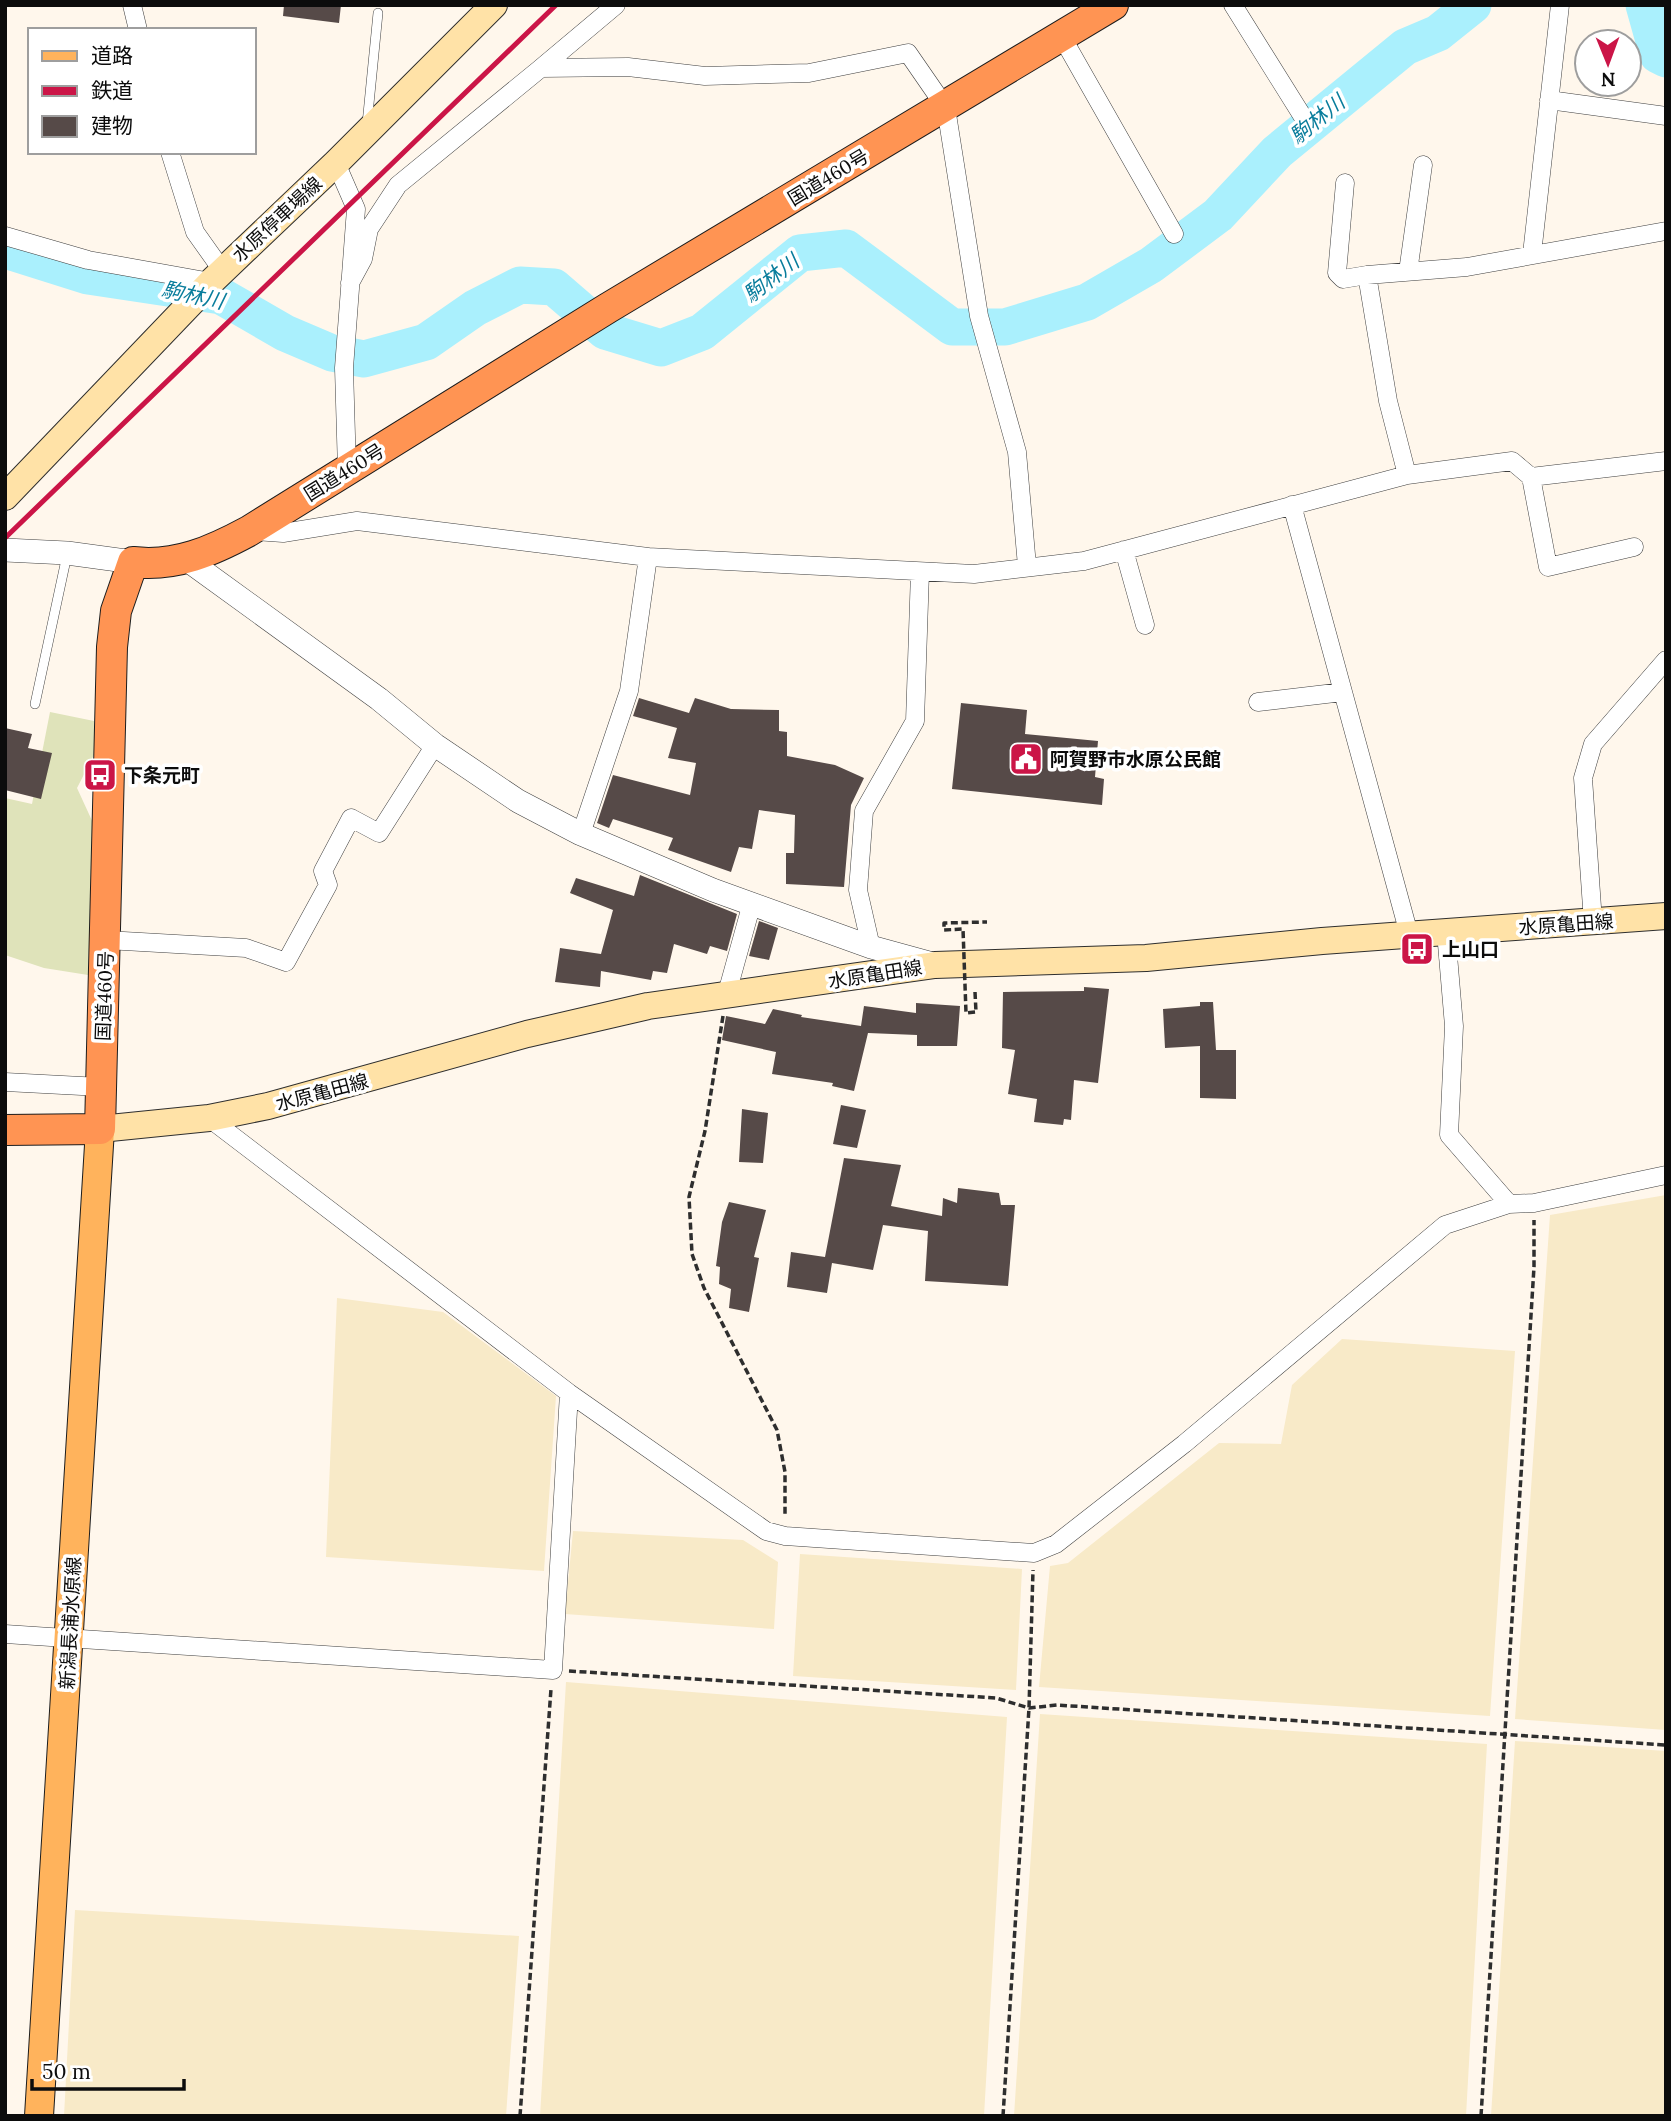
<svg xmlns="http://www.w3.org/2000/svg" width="1671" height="2121" font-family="Lora,'Noto Sans JP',serif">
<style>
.farmland{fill:#f8eac8}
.cemetery{fill:#dfe3ba}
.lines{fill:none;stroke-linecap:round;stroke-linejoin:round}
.river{stroke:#aaf0fd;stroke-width:37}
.building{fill:#564a48}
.service-casing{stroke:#3f3f3f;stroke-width:10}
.minor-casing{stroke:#3f3f3f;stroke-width:19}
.tertiary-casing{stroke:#3f3f3f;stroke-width:24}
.secondary-casing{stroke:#2e2e2e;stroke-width:28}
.primary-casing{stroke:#1d1d1d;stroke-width:30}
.trunk-casing{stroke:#1d1d1d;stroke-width:32}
.path{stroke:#2e2e2e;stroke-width:3.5;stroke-dasharray:7 3.5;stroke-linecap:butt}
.service{stroke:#fff;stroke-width:9}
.minor{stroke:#fff;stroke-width:18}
.tertiary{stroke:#fff;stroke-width:23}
.secondary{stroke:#ffe2a7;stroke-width:26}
.primary{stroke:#ffb35c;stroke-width:28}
.trunk{stroke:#ff9453;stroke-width:30}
.rail{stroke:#cb1547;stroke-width:5}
.path-bridge{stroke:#2e2e2e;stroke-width:3.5;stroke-dasharray:7 3.5;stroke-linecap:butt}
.labels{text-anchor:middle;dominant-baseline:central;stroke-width:7;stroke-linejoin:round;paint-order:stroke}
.street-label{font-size:19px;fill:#0c0c0c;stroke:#fff}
.poi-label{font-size:19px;font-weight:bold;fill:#0c0c0c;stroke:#fff;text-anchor:start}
.water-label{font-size:21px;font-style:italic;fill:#097d9c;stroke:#fff}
</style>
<rect width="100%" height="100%" fill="#fff7ec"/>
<!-- farmland -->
<path class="farmland" d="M1666,1195V1730L1515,1719L1550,1215Z
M337,1298L443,1312L556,1396L544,1571L326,1557Z
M1342,1339L1515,1351L1490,1716L1039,1687L1050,1566L1068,1563L1219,1443L1281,1444L1292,1385Z
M573,1531L743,1540L778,1562L774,1629L565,1614Z
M800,1554L1022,1569L1016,1690L793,1676Z
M566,1682L1007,1717L984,2116H540Z
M1040,1714L1487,1744L1466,2116H1014Z
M1515,1741L1666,1751V2116H1491Z
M75,1910L519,1936L506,2116H64Z"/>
<!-- cemetery -->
<path class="cemetery" d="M50,712L94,721L95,753L77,788L94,825L88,975L44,968L5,955V798L32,804Z"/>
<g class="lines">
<!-- river -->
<path class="river" d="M1644,5L1658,55L1666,59
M5,250L88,276L221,296L285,333L332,353L364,359L426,342L475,308L520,285L554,287L605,331L661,348L702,332L800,253L846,248L952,327H1005L1087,302L1151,265L1218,215L1277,152L1405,47L1438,33L1473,5"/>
</g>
<!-- building -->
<path class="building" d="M284,5H341L339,23L283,16Z
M639,698L689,713L695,698L731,709L779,710V731L787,732V756L835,765L864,778L851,805L844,887L786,884V853H794L795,815L759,810L752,849L739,847L731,872L668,850L673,838L613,819L609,828L597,823L613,775L690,795L696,763L668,758L677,728L633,716Z
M961,703L1027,710L1025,734L1098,741L1095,777L1104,779L1102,805L952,789Z
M5,728L32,734L28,748L52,753L41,799L5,790Z
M640,875L737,914L727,951L710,946L707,954L674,944L667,973L653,971L651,980L601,971L600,987L555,982L560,948L601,954L613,910L570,893L576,878L634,896Z
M759,921L778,928L769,960L749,956Z
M1084,987L1109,989L1098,1083L1074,1080L1071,1120L1064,1119L1063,1125L1034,1122L1037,1099L1008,1094L1015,1050L1002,1048L1003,992L1084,991Z
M1200,1002H1213L1216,1050H1236V1099L1200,1098V1046L1165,1048L1163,1009L1200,1006Z
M916,1003L960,1006L957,1046H917V1035L868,1033L854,1091L832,1086L833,1083L772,1074L776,1052L722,1040L726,1016L765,1024L773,1009L802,1015L801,1017L861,1026L864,1006L916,1013Z
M841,1105L866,1110L857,1148L833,1144Z
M742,1109L768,1113L763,1163L739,1162Z
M844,1158L901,1165L891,1206L942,1216L943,1198L957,1203L958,1188L999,1193L1001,1205H1015L1008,1286L925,1281L928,1231L883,1225L873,1270L832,1263L827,1293L787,1287L791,1252L825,1257Z
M729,1202L766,1210L754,1257L759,1258L749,1312L729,1308L731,1289L719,1284L720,1267L716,1266L722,1222Z"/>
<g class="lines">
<defs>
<path id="service" d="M367,124L378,13
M35,704L67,555"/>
<path id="minor" d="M132,5L138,30
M1233,5L1303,117
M1062,37L1174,234
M541,68L616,5
M1549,100L1666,116
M170,152L195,232L222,270
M336,163L356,209L344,368L347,470
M1345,183L1337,273L1343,279L1367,275
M5,236L88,260L211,282
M1532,254L1560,5
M1408,272L1423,165
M350,283L363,259L369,229L398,185L541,68L628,67L705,76L809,73L908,53L946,108L979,316L1017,452L1027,566
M1407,475L1388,401L1367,275L1467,267L1666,231
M1531,477L1666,461
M1292,505L1409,934
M253,531L283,533L357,521L648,557L974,574L1084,561L1407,475L1512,461L1531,477L1548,567L1634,547
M1124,550L1145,625
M1258,702L1343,692
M581,834L629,691L648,557
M1593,922L1583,778L1593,744L1666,660
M1446,932L1454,1026L1449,1135L1509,1204
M106,940L246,948L286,962L328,885L323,871L351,818L379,833L435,745
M871,947L858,890L864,811L915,721L920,572
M727,993L752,903
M5,1082L101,1087
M209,1118L569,1393L766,1531L785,1536L1034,1553L1056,1544L1184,1444L1445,1225L1509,1204L1534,1203L1666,1175
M5,1634L553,1670L569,1393"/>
<path id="tertiary" d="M5,550L67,553L133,562
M186,559L379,699L435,745L518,801L581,834L713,890L871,947L933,964"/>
<path id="secondary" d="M5,497L211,282L336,163L494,5
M100,1129L209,1118L268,1106L527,1034L648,1006L935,965L1146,958L1322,941L1666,916"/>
<path id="primary" d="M39,2116C61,1787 78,1458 100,1129"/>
<path id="trunk" d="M5,1130L100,1129L112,647L116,611L133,562C176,567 212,551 249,531L608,308L1113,5"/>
</defs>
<!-- service casing -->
<use href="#service" class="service-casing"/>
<!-- minor casing -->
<use href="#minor" class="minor-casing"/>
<!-- tertiary casing -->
<use href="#tertiary" class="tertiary-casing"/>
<!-- secondary casing -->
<use href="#secondary" class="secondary-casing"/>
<!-- primary casing -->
<use href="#primary" class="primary-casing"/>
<!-- trunk casing -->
<use href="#trunk" class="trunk-casing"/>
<!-- path -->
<path class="path" d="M723,1016L705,1131L689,1197L692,1254L704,1288L777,1430L785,1472V1517
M569,1671L996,1698L1029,1708L1057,1705L1666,1745
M520,2116L551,1689
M1003,2116L1029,1708L1033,1570
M1481,2116L1534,1267V1220"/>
<!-- service -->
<use href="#service" class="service"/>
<!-- minor -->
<use href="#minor" class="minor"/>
<!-- tertiary -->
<use href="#tertiary" class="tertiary"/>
<!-- secondary -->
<use href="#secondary" class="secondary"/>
<!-- primary -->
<use href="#primary" class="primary"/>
<!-- trunk -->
<use href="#trunk" class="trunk"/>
<!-- rail -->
<path class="rail" d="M5,538L556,5"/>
<!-- path-bridge -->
<path class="path-bridge" d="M975,992L976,1012L966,1013L963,929L944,930V923L987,922"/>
</g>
<!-- icons -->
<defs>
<symbol id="civic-square" viewBox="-11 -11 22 22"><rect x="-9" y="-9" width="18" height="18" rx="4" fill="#cb1547" stroke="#fff"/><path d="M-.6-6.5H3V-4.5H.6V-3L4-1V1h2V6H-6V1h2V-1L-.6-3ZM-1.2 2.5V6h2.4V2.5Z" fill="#fff"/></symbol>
<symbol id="bus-square" viewBox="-11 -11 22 22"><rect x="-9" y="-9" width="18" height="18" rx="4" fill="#cb1547" stroke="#fff"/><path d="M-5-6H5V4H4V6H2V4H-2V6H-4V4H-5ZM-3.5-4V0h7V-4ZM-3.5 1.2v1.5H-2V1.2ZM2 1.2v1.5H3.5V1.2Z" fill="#fff"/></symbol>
</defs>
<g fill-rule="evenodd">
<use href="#civic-square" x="1007" y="740" width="38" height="38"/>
<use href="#bus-square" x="81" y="756" width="38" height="38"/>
<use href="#bus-square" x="1398" y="930" width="38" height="38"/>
</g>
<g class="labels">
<!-- street labels -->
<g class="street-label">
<text transform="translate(828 177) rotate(-31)">国道460号</text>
<text transform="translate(277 219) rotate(-43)">水原停車場線</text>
<text transform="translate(344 472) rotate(-32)">国道460号</text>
<text transform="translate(1566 924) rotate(-4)">水原亀田線</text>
<text transform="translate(875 974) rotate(-9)">水原亀田線</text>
<text transform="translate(104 996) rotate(-88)">国道460号</text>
<text transform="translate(322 1092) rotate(-15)">水原亀田線</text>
<text transform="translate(70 1623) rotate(-87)">新潟長浦水原線</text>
</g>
<!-- poi labels -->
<g class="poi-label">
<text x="1050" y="759">阿賀野市水原公民館</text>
<text x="124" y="775">下条元町</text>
<text x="1442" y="949">上山口</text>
</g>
<!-- water labels -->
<g class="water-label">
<text transform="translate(1317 119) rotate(-39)">駒林川</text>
<text transform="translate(771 278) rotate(-38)">駒林川</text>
<text transform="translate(193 295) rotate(12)">駒林川</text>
</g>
</g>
<!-- border -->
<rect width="1671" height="2121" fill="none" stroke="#0c0c0c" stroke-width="14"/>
<!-- legend -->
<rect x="28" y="28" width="228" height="126" fill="#ffffff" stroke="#9e9e9e" stroke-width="2"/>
<rect x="42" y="51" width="35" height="10" fill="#ffb35c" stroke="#9e9e9e" stroke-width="2"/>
<text x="91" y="63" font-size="21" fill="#0c0c0c">道路</text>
<rect x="42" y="86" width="35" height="10" fill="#cb1547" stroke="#9e9e9e" stroke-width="2"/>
<text x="91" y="98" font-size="21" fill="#0c0c0c">鉄道</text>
<rect x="42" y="116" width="35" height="21" fill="#564a48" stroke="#9e9e9e" stroke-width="2"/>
<text x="91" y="133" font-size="21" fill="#0c0c0c">建物</text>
<!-- north arrow -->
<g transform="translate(1608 63) rotate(179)"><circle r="33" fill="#ffffff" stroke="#9e9e9e" stroke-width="2"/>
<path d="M0-5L12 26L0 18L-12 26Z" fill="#cb1547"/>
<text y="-10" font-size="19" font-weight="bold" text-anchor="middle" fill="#0c0c0c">N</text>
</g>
<!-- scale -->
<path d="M32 2079v10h152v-10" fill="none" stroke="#0c0c0c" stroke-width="3.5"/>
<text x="42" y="2079" font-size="21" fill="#0c0c0c" stroke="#ffffff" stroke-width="5" paint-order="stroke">50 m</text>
</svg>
